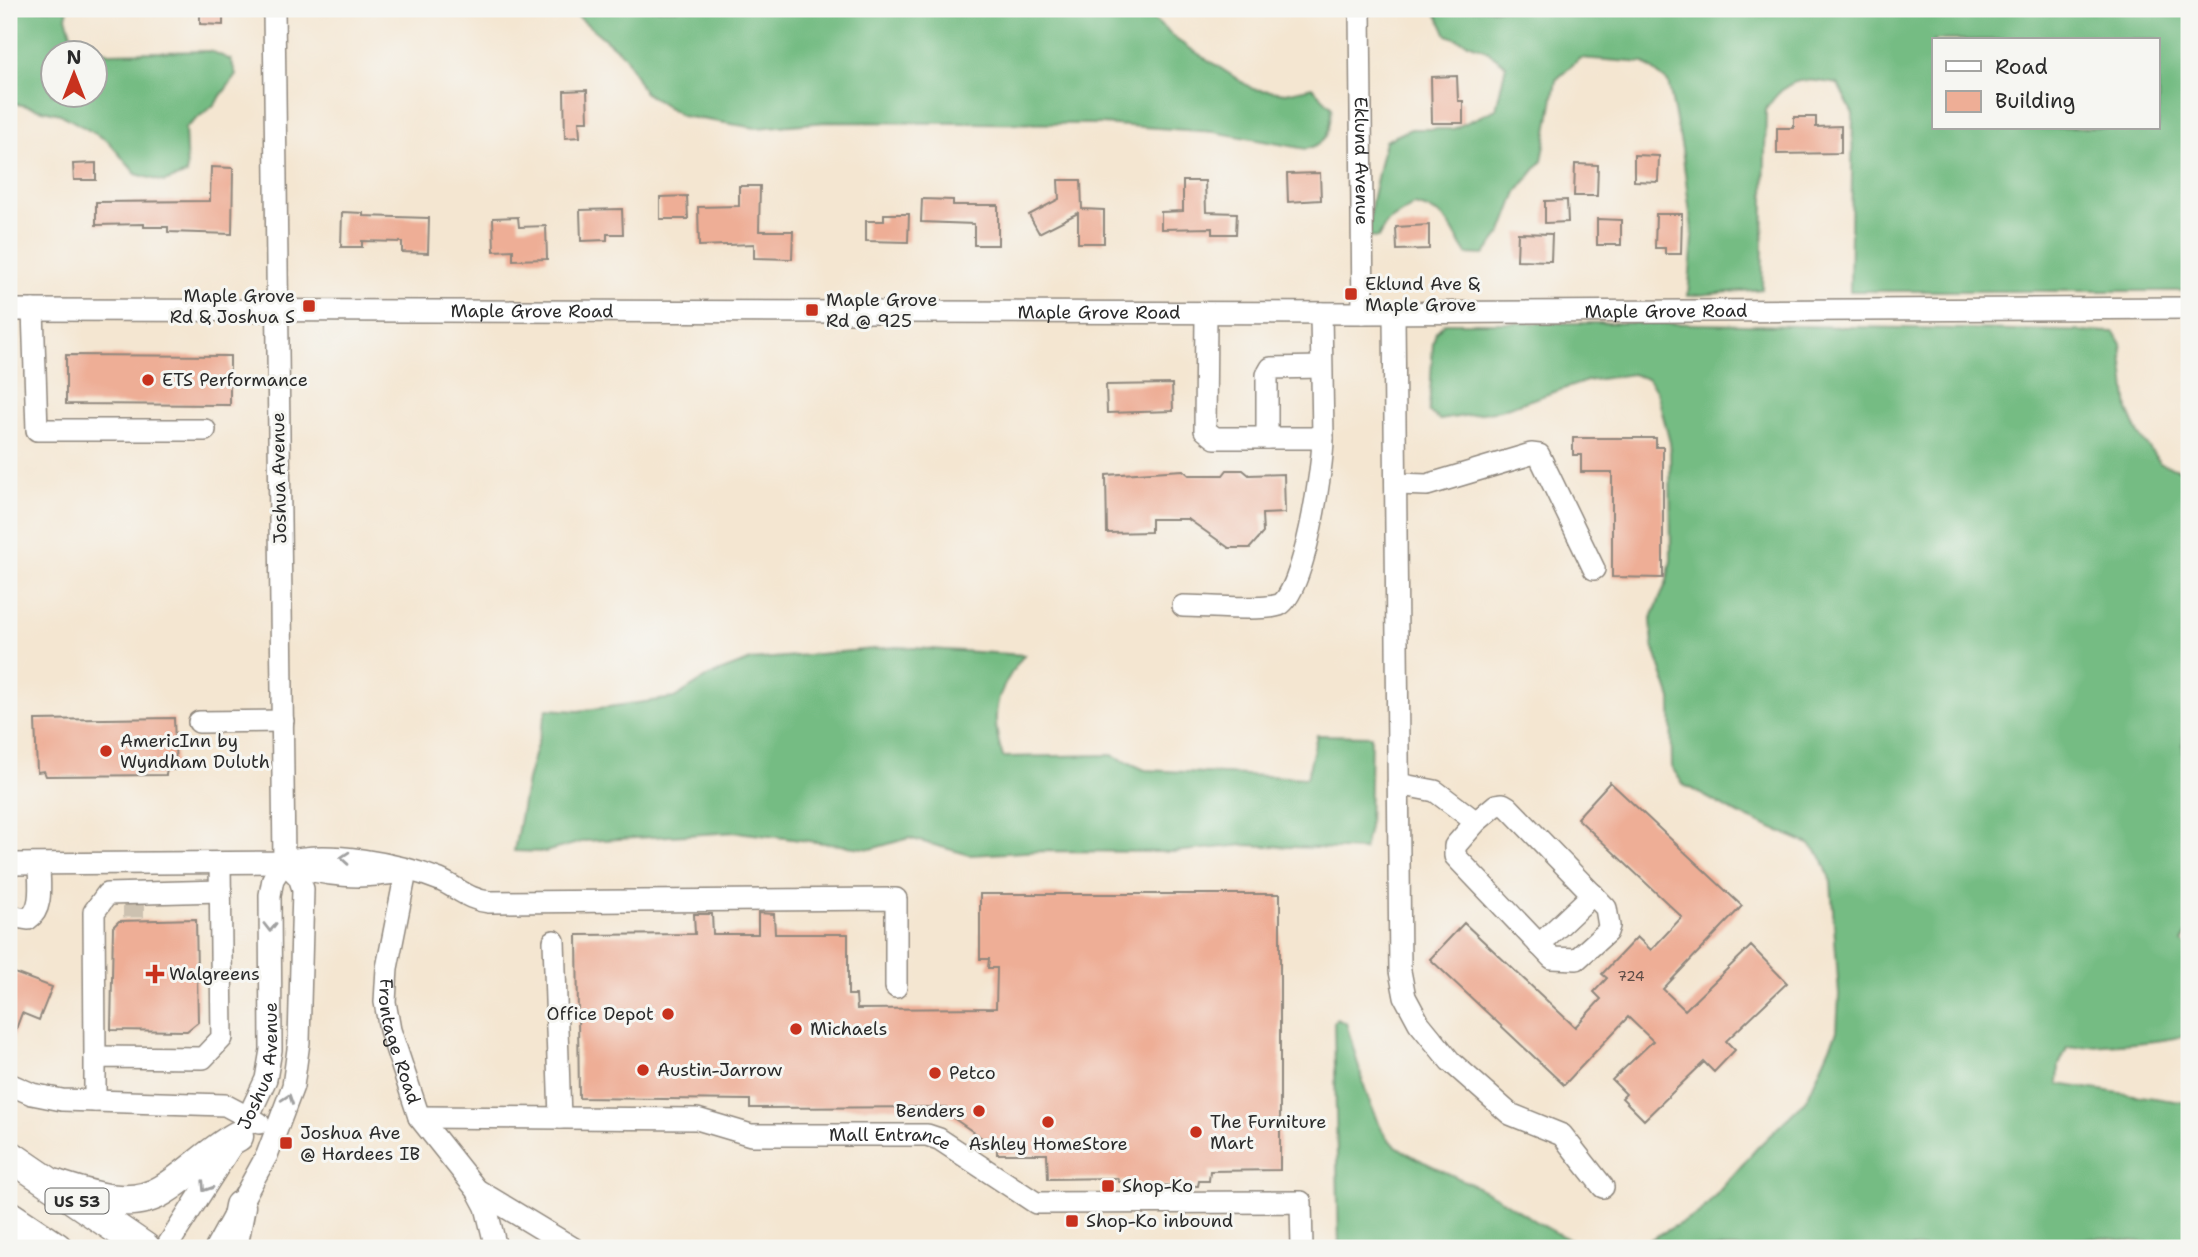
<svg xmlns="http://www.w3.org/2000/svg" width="2198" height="1257" font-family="'Shantell Sans',sans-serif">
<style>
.forest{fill:#74bc83;stroke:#507457;stroke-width:2;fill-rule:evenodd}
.building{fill:#eeae96}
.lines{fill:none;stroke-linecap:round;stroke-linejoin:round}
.minor-tunnel{stroke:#ccc1b0;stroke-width:21;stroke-dasharray:21 10;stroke-linecap:butt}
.minor-casing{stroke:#90887e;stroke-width:24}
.highway-casing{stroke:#90887e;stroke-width:33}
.minor{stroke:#fff;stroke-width:21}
.highway{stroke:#fff;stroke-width:30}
.oneway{stroke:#a0a0a0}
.poi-dot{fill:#c8321e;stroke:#f6f6f2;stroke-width:2.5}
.labels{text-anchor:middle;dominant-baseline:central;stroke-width:6;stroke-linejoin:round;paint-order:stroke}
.number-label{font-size:14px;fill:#5c4c46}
.shield{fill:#f6f6f2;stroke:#686867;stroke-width:2}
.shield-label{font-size:16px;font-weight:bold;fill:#2b2b2b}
.street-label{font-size:18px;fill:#2b2b2b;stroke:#f6f6f2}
.poi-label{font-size:18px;fill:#2b2b2b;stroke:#f6f6f2;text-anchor:start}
</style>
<rect width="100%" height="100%" fill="#f6f6f2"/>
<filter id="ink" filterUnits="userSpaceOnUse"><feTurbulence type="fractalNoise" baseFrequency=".0143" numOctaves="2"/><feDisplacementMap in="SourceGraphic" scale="14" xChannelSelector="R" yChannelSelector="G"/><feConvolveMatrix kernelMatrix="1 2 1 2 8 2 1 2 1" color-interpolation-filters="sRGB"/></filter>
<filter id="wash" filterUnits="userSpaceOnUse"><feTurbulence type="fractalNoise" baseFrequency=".00686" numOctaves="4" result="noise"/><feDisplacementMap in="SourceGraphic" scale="28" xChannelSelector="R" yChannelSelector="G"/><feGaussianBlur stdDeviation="1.57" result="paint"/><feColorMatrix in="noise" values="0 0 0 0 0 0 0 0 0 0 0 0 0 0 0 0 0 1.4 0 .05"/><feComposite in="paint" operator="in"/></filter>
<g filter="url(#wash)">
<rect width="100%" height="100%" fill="#f4e6d1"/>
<!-- forest -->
<path class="forest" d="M9,9H68L66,17L73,40L109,53L211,51L231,60L236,75L215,104L185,128L187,174L164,182L136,174L108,141L60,114L9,102ZM94,52V94H52V52Z
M569,9H1142L1177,40L1253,89L1286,93L1312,87L1332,107C1329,130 1330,143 1306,149L1214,132L1101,124L826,122L756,128L682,116L644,92L625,56Z
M1439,9H2189V291H1850L1853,114L1838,84C1801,78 1788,76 1766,109L1762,289L1688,296L1693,238L1682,149L1668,82L1644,63L1580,58L1556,80L1542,161L1517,192L1502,232L1484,255L1467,254C1448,226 1451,213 1414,205L1386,223L1378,238L1368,237L1372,201L1385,141L1411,129H1453L1496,109L1506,65L1484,49L1447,35L1436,13ZM1934,40H2158V128H1934Z
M1445,323H1645L2114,332L2121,344L2128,410L2139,435L2161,464L2189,472V716C2183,733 2179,751 2189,767V930L2182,942L2189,946V1035C2149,1045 2108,1043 2067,1048L2059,1065L2058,1084L2189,1103V1247L2102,1238L2058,1240L2049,1248H1634L1700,1213L1757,1148L1807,1099L1837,1031L1839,995L1831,882L1821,855L1809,844L1734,812L1684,785L1672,768L1671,699L1653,646L1651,620L1667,581L1671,560L1670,443L1657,392L1648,379L1632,374L1587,381L1500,410L1440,420L1429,412L1433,343L1436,332Z
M897,647L1024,655C997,690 988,713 1003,757L1112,755L1145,770L1307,778L1317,735L1371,736L1369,827L1364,850L1244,845L1173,852L1042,851L970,855L909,838L871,849L737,832L585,841L545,852L514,851L527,780L547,709L578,711L674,698L709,676L751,660Z
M1336,1019L1346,1023C1358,1059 1365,1103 1385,1135C1397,1155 1470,1181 1493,1195C1527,1214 1559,1241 1598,1248H1339L1334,1023Z"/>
<g id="blocks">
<!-- building -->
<path class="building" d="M200,9H223V25L200,24Z
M1457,76L1458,101H1463V123H1432L1431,77Z
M587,90L588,121H579L580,137L565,138L564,91Z
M1794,117H1816V127L1841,126V153L1777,154V128H1794Z
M1634,155L1659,156L1658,182L1634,181Z
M96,163V180H74L73,164Z
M1575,164L1598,165L1597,196H1574Z
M211,167L233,168L232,234L168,232V227H144V224L96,225V202L210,201Z
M1320,173L1321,200L1288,202L1287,174Z
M1058,180H1081L1082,209L1104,210V243H1078V213L1039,233L1029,215L1059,199Z
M1183,181H1205L1206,212L1237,213L1236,234H1212V228L1161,229V212L1183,211Z
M739,186H760L759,231H793L792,259L754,258V244L699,246L698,207L739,206Z
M687,196L688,219H660V197Z
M922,199L953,200V205H998V245H974V224L921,222Z
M1567,200L1568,222L1545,223V201Z
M622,209L623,234H607V240L581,241L580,210Z
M342,212L363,213V216L429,218L428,253L402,252V242L362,241V247H341Z
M884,214H909L908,242L866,241V221H884Z
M1656,214H1682L1681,254H1665V248H1655Z
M518,217L519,227L546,226L547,259L513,260V250L494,251L493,218Z
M1597,219L1621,220V245H1597Z
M1429,225V249L1397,250L1396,227Z
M1518,233L1552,234L1551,261L1517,260Z
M66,355L230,356V405L66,404Z
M1172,384L1173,411L1107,413L1106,385Z
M1573,438H1656V447H1663V578L1612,577V472H1581V455H1573Z
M1183,470L1189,475H1223L1227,470H1243L1249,475L1284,474L1285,513L1262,514L1263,533L1250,548H1229L1188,519H1151V532L1107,533L1106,475Z
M174,718L176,770L167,769L166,775L46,776L44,771L37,772L35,720Z
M1610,782L1742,906L1663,989L1685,1010L1751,946L1787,983L1726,1041L1735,1050L1714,1072L1704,1062L1644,1120L1622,1098L1626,1094L1612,1080L1653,1041L1628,1017L1564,1085L1430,959L1464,923L1575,1027L1601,999L1594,992L1607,978L1602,974L1637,937L1651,950L1682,917L1577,818Z
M980,894H1280V1170L1210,1171L1209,1181H1199L1198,1186L1129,1185V1181L1119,1182L1117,1178L1048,1179L1047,1154H997V1140H985L946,1113V1107L750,1108V1100L579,1098L577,935L695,934L694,914H712L713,934H758V913L774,914L775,934H848V995H856L857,1009L996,1008L997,968H988L989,959H980Z
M196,919L198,1022L187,1031L111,1030L113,927L119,921Z
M9,971L52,987L39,1020L22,1013L10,1045Z"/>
</g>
</g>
<g filter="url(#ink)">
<use href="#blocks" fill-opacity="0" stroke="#90887e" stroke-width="2"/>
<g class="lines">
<!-- minor-tunnel -->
<path class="minor-tunnel" d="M123,907H146"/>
<defs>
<g id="minor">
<path id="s1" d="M1360,9L1363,313"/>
<path id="s2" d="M9,310L1363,313L2189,308"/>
<path d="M33,310L37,430H205"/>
<path d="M1206,313L1205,430L1215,438H1323L1321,313"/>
<path d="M1394,313L1400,971L1405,997L1419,1023L1450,1061L1510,1114L1562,1135L1603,1187"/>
<path d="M1267,438V375L1271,368L1321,367"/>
<path d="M1396,484L1427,485L1531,454L1539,455L1594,569"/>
<path d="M1183,606C1205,606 1261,611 1279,605C1304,595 1323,466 1323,438"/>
<path d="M199,722L283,721"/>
<path d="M1398,784L1435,791L1476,822L1455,846V856L1552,958L1577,959L1607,932L1609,926L1606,908L1508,807L1503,804L1496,805L1476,822"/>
<path d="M286,863C326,877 361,879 402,872"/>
<path d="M9,864L284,862C326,849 400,864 440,880C458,888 469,900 489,902L896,899V987"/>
<path id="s3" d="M406,872L387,968L385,1002L390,1030L419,1117L477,1190L486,1207L496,1248"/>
<path d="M9,916L28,919C44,909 39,882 39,865"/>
<path d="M554,941L560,1118"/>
<path d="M1539,945L1593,894"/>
<path d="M95,1057L94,912L107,894L221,891"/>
<path d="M9,1084L32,1094L62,1100L225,1105L259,1123"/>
<path d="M95,1101V1057L203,1058L222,1038L220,863"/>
<path id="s4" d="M419,1117L697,1119L751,1135H927L939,1139L1036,1203L1301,1202L1302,1248"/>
<path d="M479,1191L573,1248"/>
<path id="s5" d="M166,1248L243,1128L266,1079L271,1050L270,895L273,879L284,862L274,9"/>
<path d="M216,1248L267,1155L293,1086L299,1042L303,889L299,877L284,862"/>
</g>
<path id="highway" d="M9,1155L145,1248
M53,1184C87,1195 130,1211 163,1190C190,1174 210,1151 238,1136
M9,1216L57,1248
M9,1246L12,1248
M232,1248L240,1206"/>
</defs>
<!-- minor casing -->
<use href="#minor" class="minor-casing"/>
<!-- highway casing -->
<use href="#highway" class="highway-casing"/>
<!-- minor -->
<use href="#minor" class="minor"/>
<!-- highway -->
<use href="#highway" class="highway"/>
</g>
<!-- one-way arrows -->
<defs><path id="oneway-chevron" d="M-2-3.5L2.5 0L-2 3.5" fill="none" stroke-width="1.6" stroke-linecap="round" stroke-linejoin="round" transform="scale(1.75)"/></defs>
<g class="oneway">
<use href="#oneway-chevron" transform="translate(345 858) rotate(-176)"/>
<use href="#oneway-chevron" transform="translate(270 927) rotate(90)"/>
<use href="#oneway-chevron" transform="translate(288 1099) rotate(-71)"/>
<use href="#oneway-chevron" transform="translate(206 1187) rotate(123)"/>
</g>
</g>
<!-- markers -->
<g class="poi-dot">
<rect x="1344" y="287" width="14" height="14" rx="3.5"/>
<rect x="302" y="299" width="14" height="14" rx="3.5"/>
<rect x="805" y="303" width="14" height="14" rx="3.5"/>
<circle cx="148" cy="380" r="7"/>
<circle cx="106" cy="751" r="7"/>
<path d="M151.5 963.5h7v7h7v7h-7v7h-7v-7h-7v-7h7z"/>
<circle cx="668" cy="1014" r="7"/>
<circle cx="796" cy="1029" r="7"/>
<circle cx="643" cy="1070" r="7"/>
<circle cx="935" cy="1073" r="7"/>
<circle cx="979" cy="1111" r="7"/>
<circle cx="1048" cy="1122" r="7"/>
<circle cx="1196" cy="1132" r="7"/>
<rect x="279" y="1136" width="14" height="14" rx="3.5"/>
<rect x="1101" y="1179" width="14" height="14" rx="3.5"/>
<rect x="1065" y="1214" width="14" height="14" rx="3.5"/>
</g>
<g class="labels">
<!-- number labels -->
<g class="number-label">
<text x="1631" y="976">724</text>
</g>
<!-- shield labels -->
<rect class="shield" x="45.5" y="1188.5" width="63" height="25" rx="5"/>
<g class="shield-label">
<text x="77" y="1201">US 53</text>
</g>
<!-- street labels -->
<g class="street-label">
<text stroke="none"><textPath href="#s1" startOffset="152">Eklund Avenue</textPath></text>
<text stroke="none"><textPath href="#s2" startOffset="1657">Maple Grove Road</textPath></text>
<text stroke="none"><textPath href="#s2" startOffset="523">Maple Grove Road</textPath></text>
<text stroke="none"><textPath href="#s2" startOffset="1090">Maple Grove Road</textPath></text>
<text transform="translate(279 478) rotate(-91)">Joshua Avenue</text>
<text stroke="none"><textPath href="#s3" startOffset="173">Frontage Road</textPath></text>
<text stroke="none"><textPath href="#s5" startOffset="208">Joshua Avenue</textPath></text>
<text stroke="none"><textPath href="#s4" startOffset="474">Mall Entrance</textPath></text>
</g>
<!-- poi labels -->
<g class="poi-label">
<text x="1365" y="284">Eklund Ave &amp;<tspan x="1365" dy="21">Maple Grove</tspan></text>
<text x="295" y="296" text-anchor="end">Maple Grove<tspan x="295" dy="21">Rd &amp; Joshua S</tspan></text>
<text x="826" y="300">Maple Grove<tspan x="826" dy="21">Rd @ 925</tspan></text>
<text x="162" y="380">ETS Performance</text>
<text x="120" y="741">AmericInn by<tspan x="120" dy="21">Wyndham Duluth</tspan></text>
<text x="169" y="974">Walgreens</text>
<text x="654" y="1014" text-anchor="end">Office Depot</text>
<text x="810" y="1029">Michaels</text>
<text x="657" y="1070">Austin-Jarrow</text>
<text x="949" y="1073">Petco</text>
<text x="965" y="1111" text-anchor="end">Benders</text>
<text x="1210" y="1122">The Furniture<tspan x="1210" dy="21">Mart</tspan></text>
<text x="300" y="1133">Joshua Ave<tspan x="300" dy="21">@ Hardees IB</tspan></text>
<text x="1048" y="1144" text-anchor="middle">Ashley HomeStore</text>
<text x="1122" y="1186">Shop-Ko</text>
<text x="1086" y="1221">Shop-Ko inbound</text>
</g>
</g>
<!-- margin -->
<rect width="2198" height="1257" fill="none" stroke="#f6f6f2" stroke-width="35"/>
<!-- legend -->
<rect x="1932" y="38" width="228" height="91" fill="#f6f6f2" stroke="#a5a5a2" stroke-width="2"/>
<rect x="1946" y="61" width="35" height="10" fill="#ffffff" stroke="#a5a5a2" stroke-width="2"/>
<text x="1995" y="74" font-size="21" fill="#2b2b2b">Road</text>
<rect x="1946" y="91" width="35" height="21" fill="#eeae96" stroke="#a5a5a2" stroke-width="2"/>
<text x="1995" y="108" font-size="21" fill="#2b2b2b">Building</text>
<!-- north arrow -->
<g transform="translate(74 74)"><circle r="33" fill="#f6f6f2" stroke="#a5a5a2" stroke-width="2"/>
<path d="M0-5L12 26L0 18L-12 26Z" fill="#c8321e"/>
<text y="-10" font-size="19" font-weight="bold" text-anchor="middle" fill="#2b2b2b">N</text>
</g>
</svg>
